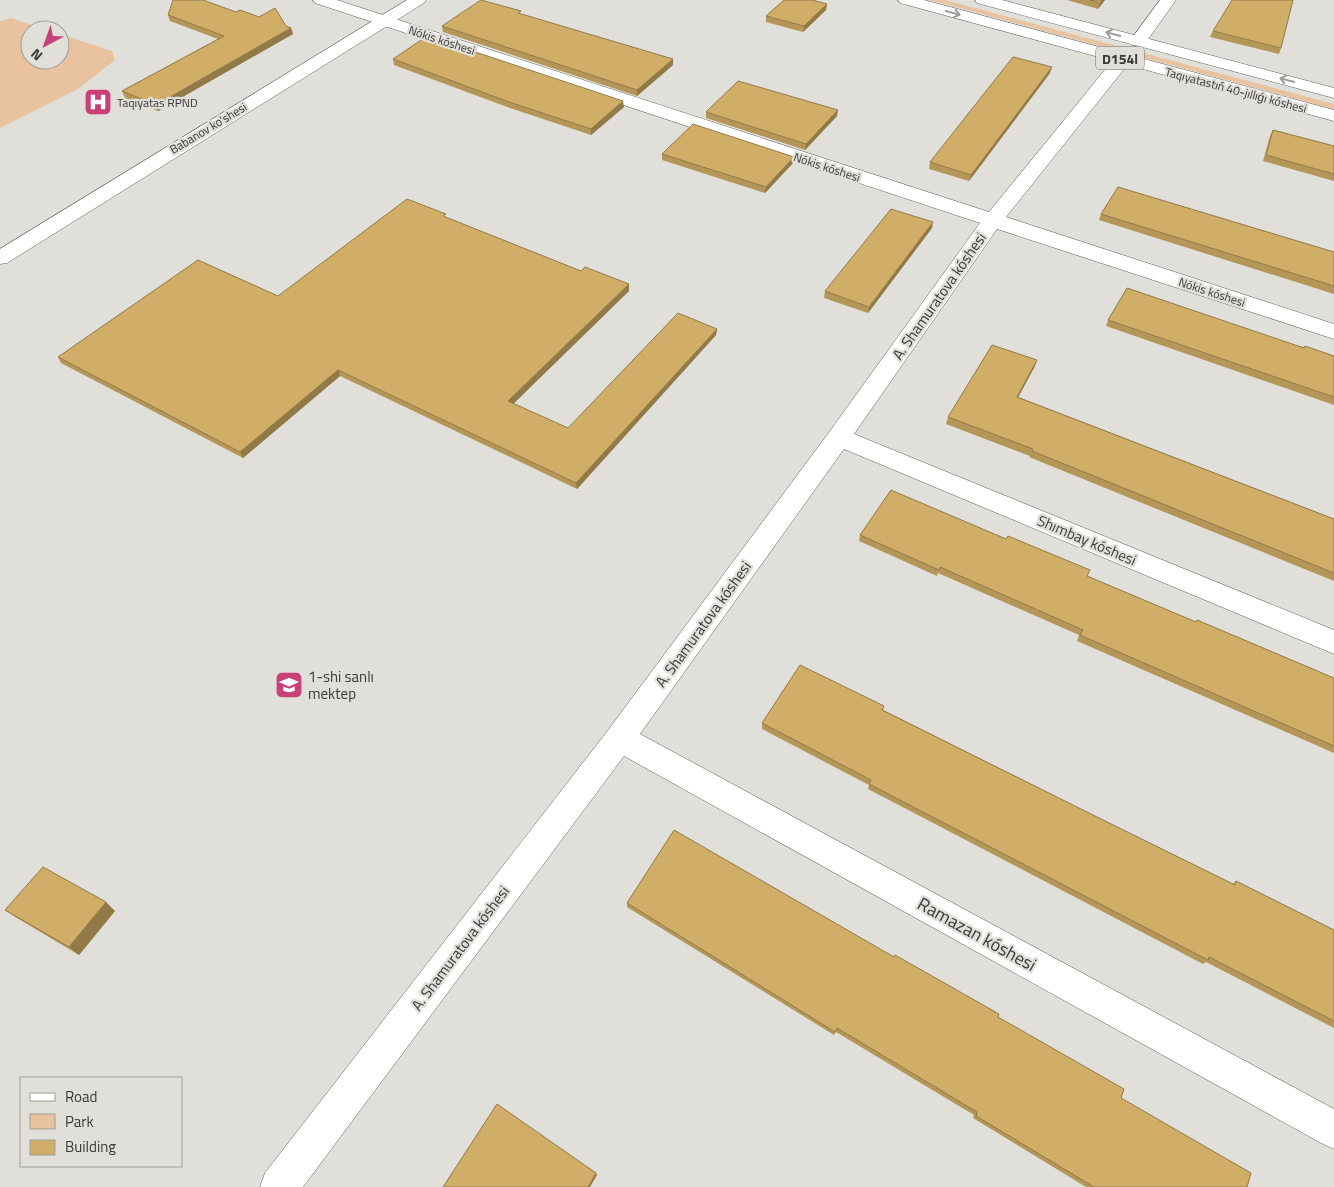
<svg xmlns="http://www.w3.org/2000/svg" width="1334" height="1187" font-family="'Titillium Web',sans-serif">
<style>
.green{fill:#e9c2a0}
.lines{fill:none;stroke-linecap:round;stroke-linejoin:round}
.minor-casing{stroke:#5e5d58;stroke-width:1}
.tertiary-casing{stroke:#5e5d58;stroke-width:1}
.primary-casing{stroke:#5e5d58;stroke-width:1}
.minor{fill:#fff;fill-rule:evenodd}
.tertiary{fill:#fff;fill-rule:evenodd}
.primary{fill:#fff;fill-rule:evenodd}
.wall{fill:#b49659}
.shaded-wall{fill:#927a48}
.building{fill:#d1ae67;stroke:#927a48}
.oneway{stroke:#9c9c9b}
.labels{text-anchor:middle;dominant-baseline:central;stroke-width:4.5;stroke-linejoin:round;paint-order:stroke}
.far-street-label{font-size:12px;fill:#3a3937;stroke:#e0dfd9}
.far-poi-label{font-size:12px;fill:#3a3937;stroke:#e0dfd9;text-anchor:start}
.shield{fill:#e0dfd9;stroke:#6c6b68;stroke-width:1}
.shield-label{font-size:14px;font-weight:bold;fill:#3a3937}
.street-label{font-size:15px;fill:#3a3937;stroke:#e0dfd9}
.poi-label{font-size:15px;fill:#3a3937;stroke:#e0dfd9;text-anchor:start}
.near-street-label{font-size:18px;fill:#3a3937;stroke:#e0dfd9}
</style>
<rect width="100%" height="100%" fill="#e0dfd9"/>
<!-- green -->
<path class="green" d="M930,0H945L1334,104V109Z
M11,18L47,30H30V60H60V34L112,51L115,60L78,89L0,128V21Z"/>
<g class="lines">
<defs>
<path id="minor" d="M313,0H337L989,212L1117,55L1123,54L1129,55L1132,59L1129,63L1006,217L1334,324V339L997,229L854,434L1334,630V654L844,449L640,734L1334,1109V1149L1321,1143L624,756L303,1187H260L265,1173L609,729L830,431L980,223L315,3Z
M1160,0H1176L1144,45H1132L1130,41Z"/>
<path id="tertiary" d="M407,0H426L424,3L7,263L0,264V249Z"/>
<path id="primary" d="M898,0H924L1334,110V121L900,3Z
M975,0H1002L1334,88V98L977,3Z"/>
</defs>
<!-- minor casing -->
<use href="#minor" class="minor-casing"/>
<!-- tertiary casing -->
<use href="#tertiary" class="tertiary-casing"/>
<!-- primary casing -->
<use href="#primary" class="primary-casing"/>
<!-- minor -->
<use href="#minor" class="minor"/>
<!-- tertiary -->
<use href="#tertiary" class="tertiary"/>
<!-- primary -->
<use href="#primary" class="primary"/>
</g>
<!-- wall -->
<path class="wall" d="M1067,0H1105L1098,9Z
M827,4L826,10L803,32L766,22V16Z
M236,12L291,28L293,34L158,111L125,98L122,91L218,39L170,21L168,15Z
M521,14L673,65L637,96L443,32L442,26Z
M1213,31L1281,48L1279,54L1210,37Z
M393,59L624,107L591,135L510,108L394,65Z
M1050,73L969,181L929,169L930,162Z
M706,112L837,116L805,150L706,118Z
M1273,130L1334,146V181L1263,161L1270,136Z
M662,154L793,163L765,193L662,160Z
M1101,214L1334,252V294L1099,220Z
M446,218L629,291L513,404L568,428L717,329L716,335L577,489L340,376L243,458L61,363L58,357L278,296Z
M932,228L868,313L824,298L825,291Z
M1108,320L1304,347L1334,356V405L1106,326Z
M1035,366L1018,397L1334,519V581L1029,457L1030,456L946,424L948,417Z
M860,535L1087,576L1196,622L1197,620L1334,678V753L1077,641L1079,635L938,573L937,576L859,541Z
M884,706L883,710L1093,815L1233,884L1236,881L1334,930V1028L1206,962L1203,964L868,789L869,785L762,729V723Z
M627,903L894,957L998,1017L1121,1098L1247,1187H1086L973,1118L974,1115L836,1032L834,1035L627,907Z
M5,910L115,911L79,955L17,918Z"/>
<!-- shaded-wall -->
<path class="shaded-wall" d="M1102,0H1105L1098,9L1100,3Z
M827,4L826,10L803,32L804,26Z
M291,28L293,34L158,111L156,105Z
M673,59V65L637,96V90Z
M1052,67L1050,73L969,181L971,175Z
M623,101L624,107L591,135V129Z
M838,110L837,116L805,150L806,144Z
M794,157L793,163L765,193L766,187Z
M933,222L932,228L868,313L869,307Z
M629,284V291L509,408L508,401Z
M717,329L716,335L577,489L576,483Z
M1037,360L1035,366L1015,403L1017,397Z
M338,370L340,376L243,458L240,452Z
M106,902L115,911L79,955L69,947Z
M596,1173L597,1175L590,1187H588Z"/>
<!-- building -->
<path class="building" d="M173,0H203L236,12L240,10L259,17L275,8L286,26L291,28L156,105L122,91L224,36L168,15Z
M481,0L521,11L518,13L673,59L637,90L442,26Z
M784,0H812L827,4L804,26L766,16Z
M1090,0H1102L1100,3Z
M1232,0H1293L1281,48L1213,31Z
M427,36L623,101L591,129L509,102L393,59Z
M1013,57L1052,67L971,175L930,162Z
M738,81L838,110L806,144L706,112Z
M693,124L794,157L766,187L662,154Z
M1273,130L1334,146V174L1266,155Z
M1118,187L1334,252V286L1101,214Z
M407,199L446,214L443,216L581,271L585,267L629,284L508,401L568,428L678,313L717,329L576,483L338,370L240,452L58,357L198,260L278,296Z
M891,209L933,222L869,307L825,291Z
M1127,288L1304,348L1305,346L1334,356V397L1108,320Z
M992,345L1037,360L1017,397L1334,519V573L1032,451L1033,449L948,417Z
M891,490L1006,539L1008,536L1090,570L1087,576L1196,622L1197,620L1334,678V746L1080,635L1083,630L940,567L939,570L860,535Z
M800,665L884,706L882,710L1093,815L1235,885L1236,881L1334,930V1021L1209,957L1208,960L869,784L871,780L762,723Z
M674,830L894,957L895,955L999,1014L998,1017L1124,1089L1121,1098L1251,1173L1247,1187H1094L976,1116L977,1112L837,1028L835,1032L627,903Z
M43,867L106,902L69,947L5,910Z
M497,1104L596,1173L588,1187H443Z"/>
<!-- one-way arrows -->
<defs><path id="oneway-shaft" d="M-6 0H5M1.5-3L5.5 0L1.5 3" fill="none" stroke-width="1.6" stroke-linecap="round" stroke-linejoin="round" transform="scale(1.25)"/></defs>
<g class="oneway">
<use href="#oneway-shaft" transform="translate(953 13) rotate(15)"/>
<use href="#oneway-shaft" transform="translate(1113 34) rotate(-165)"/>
<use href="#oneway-shaft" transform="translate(1287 80) rotate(-165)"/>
</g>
<!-- icons -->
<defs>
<symbol id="hospital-square" viewBox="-11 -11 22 22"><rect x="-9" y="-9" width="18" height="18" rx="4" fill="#c93f77" stroke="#e0dfd9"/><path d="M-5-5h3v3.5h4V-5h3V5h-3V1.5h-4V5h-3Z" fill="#fff"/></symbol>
<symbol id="school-square" viewBox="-11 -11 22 22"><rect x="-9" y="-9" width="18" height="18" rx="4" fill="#c93f77" stroke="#e0dfd9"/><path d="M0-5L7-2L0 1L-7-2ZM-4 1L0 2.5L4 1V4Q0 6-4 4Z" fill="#fff"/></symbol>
</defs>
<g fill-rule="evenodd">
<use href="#hospital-square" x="82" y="86" width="32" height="32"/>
<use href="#school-square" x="273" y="669" width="32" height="32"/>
</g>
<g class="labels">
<!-- far-street labels -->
<g class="far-street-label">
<text transform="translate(442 40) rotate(18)">Nókis kóshesi</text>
<text transform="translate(1236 90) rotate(15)">Taqıyatastıń 40-jıllıǵı kóshesi</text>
<text transform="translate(208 128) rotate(-31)">Babanov ko'shesi</text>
<text transform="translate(827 167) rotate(18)">Nókis kóshesi</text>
<text transform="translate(1212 292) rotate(18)">Nókis kóshesi</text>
</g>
<!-- far-poi labels -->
<g class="far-poi-label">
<text x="117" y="102">Taqıyatas RPND</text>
</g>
<!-- shield labels -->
<rect class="shield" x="1096" y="46.5" width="48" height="23" rx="4"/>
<g class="shield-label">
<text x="1120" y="58">D154l</text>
</g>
<!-- street labels -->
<g class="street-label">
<text transform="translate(939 296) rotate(-55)">A. Shamuratova kóshesi</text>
<text transform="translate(1087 540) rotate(23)">Shımbay kóshesi</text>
<text transform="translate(703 624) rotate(-54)">A. Shamuratova kóshesi</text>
<text transform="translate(460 948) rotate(-53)">A. Shamuratova kóshesi</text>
</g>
<!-- poi labels -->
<g class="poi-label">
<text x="308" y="676">1-shi sanlı<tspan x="308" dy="17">mektep</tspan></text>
</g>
<!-- near-street labels -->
<g class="near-street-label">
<text transform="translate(977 934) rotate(29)">Ramazan kóshesi</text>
</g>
</g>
<!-- legend -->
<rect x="20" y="1077" width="162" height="90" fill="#e0dfd9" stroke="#9e9d98"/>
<rect x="30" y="1093" width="25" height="8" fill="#ffffff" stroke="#9e9d98"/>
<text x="65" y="1102" font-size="15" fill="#3a3937">Road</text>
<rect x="30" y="1114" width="25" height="15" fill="#e9c2a0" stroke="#9e9d98"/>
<text x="65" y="1127" font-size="15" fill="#3a3937">Park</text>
<rect x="30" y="1140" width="25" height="15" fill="#d1ae67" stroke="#9e9d98"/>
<text x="65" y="1152" font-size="15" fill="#3a3937">Building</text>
<!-- north arrow -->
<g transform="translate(45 45) rotate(221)"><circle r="24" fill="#e0dfd9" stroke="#9e9d98"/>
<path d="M0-4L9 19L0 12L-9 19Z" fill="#c93f77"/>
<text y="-8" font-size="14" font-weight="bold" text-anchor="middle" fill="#3a3937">N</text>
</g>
</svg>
